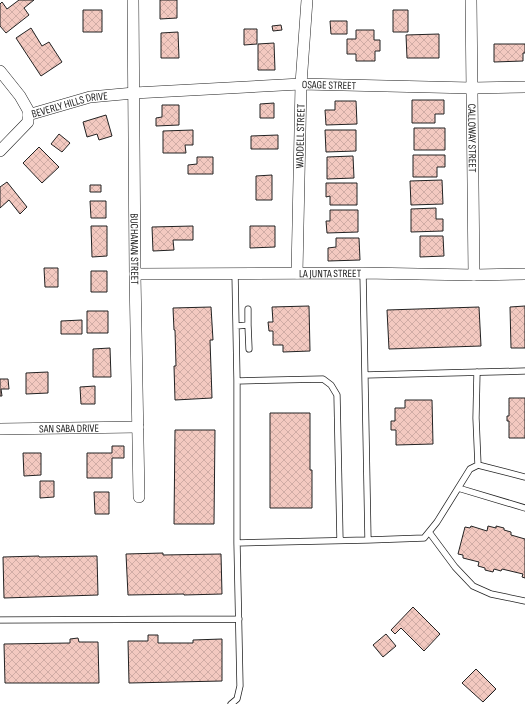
<svg xmlns="http://www.w3.org/2000/svg" width="525" height="704" font-family="'Sofia Sans Condensed',sans-serif">
<style>
.building{fill:url(#building-cross-hatch);stroke:#222}
.lines{fill:none;stroke-linecap:round;stroke-linejoin:round}
.lane-casing{stroke:#222;stroke-width:7}
.street-casing{stroke:#222;stroke-width:12}
.lane{stroke:#fff;stroke-width:5.5}
.street{stroke:#fff;stroke-width:11}
.labels{text-anchor:middle;dominant-baseline:central;stroke-width:3;stroke-linejoin:round;paint-order:stroke}
.street-label{font-size:11px;fill:#222;stroke:#fff}
</style>
<defs>
<pattern id="building-cross-hatch" width="8" height="8" patternUnits="userSpaceOnUse"><rect width="8" height="8" fill="#f3c9c0"/><path d="M0 0l8 8M0 8l8-8" fill="none" stroke="#d0aca5"/></pattern>
</defs>
<rect width="100%" height="100%" fill="#fff"/>
<!-- building -->
<path class="building" d="M19,0H34L24,8L29,15L6,33L0,26V4L2,2L7,9Z
M160,0H177V18L160,19Z
M83,10H102V32H83Z
M393,10H408V32H393Z
M330,21H347V34H331Z
M281,25L282,30L273,31L272,26Z
M31,28L42,46L49,42L62,62L41,76L16,38Z
M244,29H257V44L244,45Z
M356,30H374V40H380V51H375V61H356V54H347V39H356Z
M178,32L179,58H161V33Z
M439,34V58H407L406,35Z
M274,43L275,70H258V44Z
M494,44H525V53H523V61L494,62Z
M412,100H444V114H435V123H412Z
M335,101H356L357,124L326,125L325,110H335Z
M274,103V118H260V104Z
M162,105H179V125L156,126V118L162,117Z
M106,115L112,136L99,140L97,134L87,137L83,122Z
M414,128H445V150H414Z
M193,130V145H185L186,153H163V131Z
M325,130H356V151L326,152Z
M59,134L70,143L62,152L51,144Z
M278,135V149H251V136Z
M39,147L59,167L42,183L23,163Z
M413,155H445V167H437V177H413Z
M353,156L354,178L327,179V157Z
M197,157H213V174H188V165L197,164Z
M272,175V200H256V176Z
M442,180L443,204L411,205L410,181Z
M7,182L27,207L20,214L9,200L0,208V187Z
M326,183H357V205H330V196L326,197Z
M90,185H101V192H90Z
M90,201H106V218H91Z
M436,208V219H443V231L411,232V209Z
M330,210H358V232L327,233L326,221H330Z
M91,226H107V256L92,257Z
M193,226V240H173L174,250L153,251L152,227Z
M250,226H275V247L250,248Z
M420,236H443L444,256L420,257Z
M336,238H359L360,260L328,261V248L336,247Z
M44,268H58V287H45Z
M91,271H107V292H91Z
M309,306L310,351L283,352V345H273V331H269L268,322H273L272,307Z
M525,306V348H511L510,307Z
M211,307L213,340H210L212,398L175,400L174,366H176L175,330H174L173,308Z
M479,307L481,346L389,349L387,310Z
M87,311H108V333H87Z
M82,320V334H61V321Z
M110,348L111,377H93V349Z
M48,372V393L26,394V373Z
M0,379H8L9,389H1L2,396H0Z
M95,386V404H81L80,387Z
M509,398H525V438H509V421H507V416H509Z
M405,400H432L433,444L396,445V430H391V421H395V408H405Z
M270,413H310V470H312V508H270Z
M175,430H215L214,524H174Z
M112,446H124V458H112V478H87V453H112Z
M23,453H41V475L24,476Z
M40,481H54V497L40,498Z
M94,492H109V514H95Z
M471,526L487,531L488,526L496,528V526L504,528V530L511,532V535L525,539V578L522,577L523,574L502,569L501,571L494,569L493,572L485,570V568L478,566L479,562L463,558V555L458,554L465,527L470,528Z
M163,553V555L221,554L222,594L184,595V594L128,595L126,554Z
M39,556V557L97,556L98,595L4,598L3,557Z
M413,607L440,634L424,651L401,628L395,634L391,630Z
M386,634L396,646L383,657L373,645Z
M148,635H158V643H193V640L222,639V681L129,683L128,641H148Z
M78,638L79,642H98L99,683H5L4,644L70,643V639Z
M476,669L496,689L483,702L462,683Z"/>
<g class="lines">
<defs>
<path id="lane" d="M363,273L368,540L424,538L437,522L470,469L478,465L525,477
M248,309V325
M236,326L248,325L249,349
M477,372L476,418L478,465
M365,375L525,371
M237,381L323,379L331,385L337,395L340,540
M458,488L525,508
M429,532L455,567L473,586L491,594L525,601
M237,543L368,540
M0,620L239,619
M231,704L237,699L240,686L237,543V381L235,273"/>
<g id="street">
<path id="s1" d="M133,0L135,274L139,497"/>
<path id="s2" d="M471,0L474,275"/>
<path d="M0,71L20,96L28,110V122L0,151"/>
<path id="s3" d="M28,115L90,97L134,93L301,84L472,88L525,87"/>
<path id="s4" d="M297,273L301,84L307,0"/>
<path id="s5" d="M135,274L363,273L474,275L525,274"/>
<path id="s6" d="M0,429L138,427"/>
</g>
</defs>
<!-- lane casing -->
<use href="#lane" class="lane-casing"/>
<!-- street casing -->
<use href="#street" class="street-casing"/>
<!-- lane -->
<use href="#lane" class="lane"/>
<!-- street -->
<use href="#street" class="street"/>
</g>
<g class="labels">
<!-- street labels -->
<g class="street-label">
<text stroke="none"><textPath href="#s3" startOffset="304">OSAGE STREET</textPath></text>
<text stroke="none"><textPath href="#s3" startOffset="43">BEVERLY HILLS DRIVE</textPath></text>
<text stroke="none"><textPath href="#s4" startOffset="137">WADDELL STREET</textPath></text>
<text stroke="none"><textPath href="#s2" startOffset="138">CALLOWAY STREET</textPath></text>
<text stroke="none"><textPath href="#s1" startOffset="249">BUCHANAN STREET</textPath></text>
<text stroke="none"><textPath href="#s5" startOffset="195">LA JUNTA STREET</textPath></text>
<text stroke="none"><textPath href="#s6" startOffset="69">SAN SABA DRIVE</textPath></text>
</g>
</g>
</svg>
